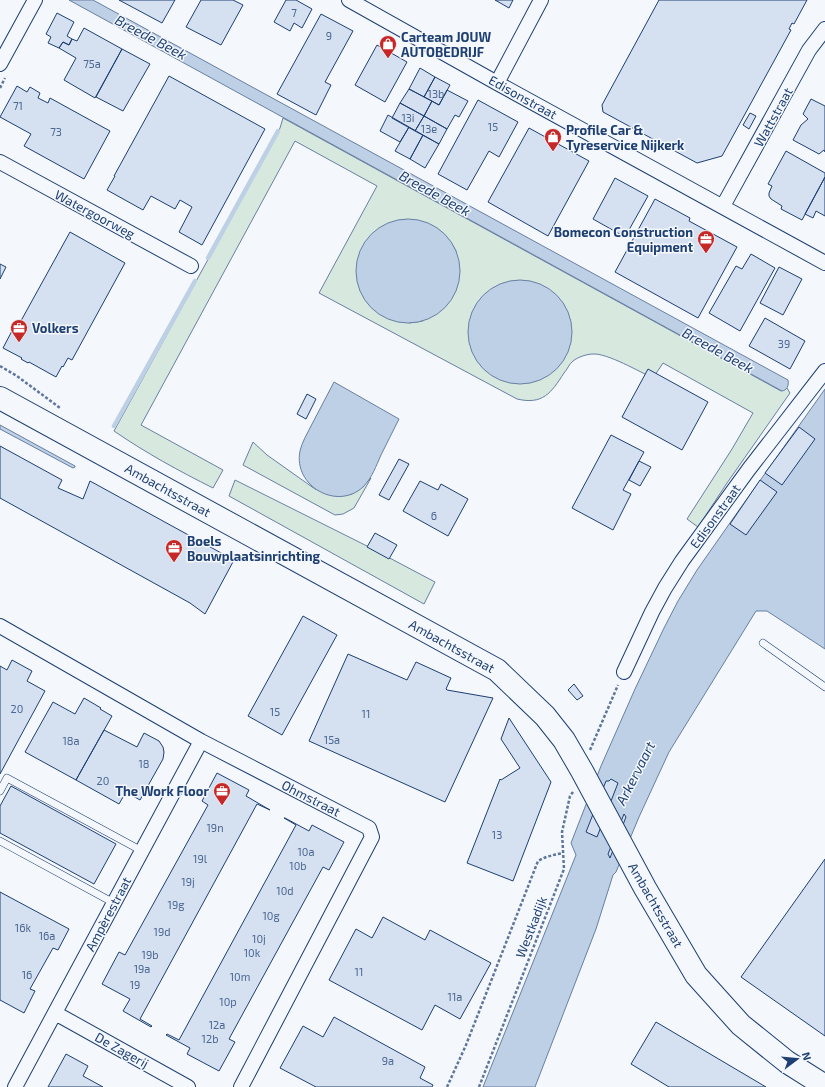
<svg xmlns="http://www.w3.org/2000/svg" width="825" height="1087" font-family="'Exo 2',sans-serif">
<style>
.green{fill:#d7e8df;stroke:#687fa3;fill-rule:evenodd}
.water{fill:#bed0e5;stroke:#687fa3}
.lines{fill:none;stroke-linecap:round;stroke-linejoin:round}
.stream{stroke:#bed0e5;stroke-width:4.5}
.building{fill:#d5e0f0;stroke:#1d3f73}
.service-casing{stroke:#1d3f73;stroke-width:8}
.minor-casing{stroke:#1d3f73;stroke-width:16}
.primary-casing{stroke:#1d3f73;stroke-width:24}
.path{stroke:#5e769c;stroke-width:2.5;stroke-dasharray:3 2;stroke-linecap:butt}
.service{stroke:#f4f7fb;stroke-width:7}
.minor{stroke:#f4f7fb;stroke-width:14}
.primary{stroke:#f4f7fb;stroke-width:22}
.labels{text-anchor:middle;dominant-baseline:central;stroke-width:3;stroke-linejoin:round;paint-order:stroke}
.number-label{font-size:11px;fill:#4b6792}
.poi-label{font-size:13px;font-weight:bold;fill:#1d3f73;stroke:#f4f7fb;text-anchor:start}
.street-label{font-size:13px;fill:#1d3f73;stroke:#f4f7fb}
.water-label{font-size:14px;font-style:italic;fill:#1d3f73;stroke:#f4f7fb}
</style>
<rect width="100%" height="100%" fill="#f4f7fb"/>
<!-- green -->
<path class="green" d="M283,118L781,391L787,388L790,393L727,483L698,527L687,519L732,449L753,413L663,363L653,378C640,372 607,353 593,354C587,354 578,357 573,361C569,364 567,370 564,373C551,393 543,405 517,399L319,293L377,186L295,141L141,425L223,470L213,488C179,471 146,453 114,431L280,128ZM401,220C427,219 444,228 456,251L423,321L409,323Z
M253,442L267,455L315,489L335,496H341L352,494L363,486L371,478L354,508L343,514L335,515L243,465Z
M235,480L367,546L435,582L424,604L229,496Z"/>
<!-- water -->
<path class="water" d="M69,0H93L788,380C789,386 787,390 782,391Z
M356 271a52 52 0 1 1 104 0a52 52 0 1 1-104 0Z
M468 332a52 52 0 1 1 104 0a52 52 0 1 1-104 0Z
M334,382L399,419C393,431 387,443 381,455C376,466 372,478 363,487C337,511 293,486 300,451C302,442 307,434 311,426C319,411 326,397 334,382Z
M825,389V649L767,611H756L669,752L639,817L616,872L613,875L596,929L535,1087H483L576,855L571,843L601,766L635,689L664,628L678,601L697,570L732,520Z
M0,425L75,466V467L73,468L0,429Z"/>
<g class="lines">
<!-- stream -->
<path class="stream" d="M208,258L278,131
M114,426L195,281"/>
</g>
<!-- building -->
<path class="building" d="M119,0H175L162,23Z
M201,0H233L243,5L221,45L186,27Z
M286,0H296L312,9L302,28L294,23L290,31L274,22Z
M495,0H513L509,8Z
M659,0H807L794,24L792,23L789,29L791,30L722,156L697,163L603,112L602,105Z
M57,13L74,22L67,36L72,39L69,45L63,42L59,48L48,43L51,37L46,34Z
M321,14L353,31L325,82L331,85L316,115L277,94Z
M84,28L122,49L95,98L64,80L76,58L59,48L63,42L69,45L72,39L77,41Z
M377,45L407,62L385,102L355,85Z
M122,49L150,64L123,111L96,97Z
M420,68L435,77L424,97L409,89Z
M169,76L265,129L202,245L179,232L192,207L180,200L175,209L151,196L143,210L107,190L115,176H114Z
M435,77L450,85L439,105L424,97Z
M17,86L27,92L30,87L40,93L38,98L48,103L50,98L110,131L84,179L24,146L31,134L0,117Z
M409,89L432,101L424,116L400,103Z
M447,90L468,101L459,117L455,115L447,129L424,116L432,101L439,105Z
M811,99L825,106V152L824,150L819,154L793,140L801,125L808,119L803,114Z
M478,100L518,122L499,157L489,151L467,190L438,174Z
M400,103L424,116L415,131L392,118Z
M750,113L756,116L749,129L743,125Z
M388,115L409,127L400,142L380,131Z
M424,116L447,129L439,144L415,131Z
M409,127L423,135L410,159L395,151Z
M529,128L589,161L548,236L488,202Z
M423,135L439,144L425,168L410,159Z
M786,151L825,173V177L802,220L781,209L782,206L771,199L769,196V193L772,186L768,184Z
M825,177V216L816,211L813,218L805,214Z
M615,178L648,196L625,237L593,219Z
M655,199L690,218L689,221L737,247L698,318L615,272Z
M70,232L125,263L72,360L68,358L63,367L62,366L56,377L29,362L28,363L21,359L22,358L3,348L14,327L17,328Z
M751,254L775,268L740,331L709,313L736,266L742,269Z
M0,264L6,267L0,279Z
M779,267L802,279L783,315L760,303Z
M765,318L805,341L790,369L749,346Z
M648,369L708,402L682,450L622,417Z
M307,394L316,399L306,419L297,414Z
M799,427L815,439L782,485L765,473Z
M611,435L644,452L623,490L631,494L613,530L572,508Z
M0,446L62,480L58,488L83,499L90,481L234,560L205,614L190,603L0,498Z
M399,459L409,464L389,500L379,495Z
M639,461L651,467L640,486L629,480Z
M760,480L777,492L746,535L730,524Z
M420,481L438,490L441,484L468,499L448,536L403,511Z
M375,533L397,545L389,559L367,547Z
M303,616L337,635L282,735L248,716Z
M348,654L407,680L416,662L451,678L446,689L447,690L493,698L445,802L309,741Z
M12,660L32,671L27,681L45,691L0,774V666L7,670Z
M574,684L583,696L577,700L568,690Z
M84,698L101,708L100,709L112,716L76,780L25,752L53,702L75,714Z
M509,718L551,782L513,881L467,863L500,779L501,780L520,768L501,739Z
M104,730L137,747L144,733L159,741L163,747L164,752L163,759L140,800L126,792L119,804L76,780Z
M217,773L249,790L246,796L270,810L257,804L140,1019L152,1026L151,1027L123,1011L130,999L102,984L119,952L125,955L208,805L202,801Z
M611,779L618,783L597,837L586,832L606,781H609Z
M11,786L116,844L94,884L0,833V806Z
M624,814L626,817L610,858L608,854Z
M284,818H285L309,831L312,825L344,842L329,870L323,867L229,1039L235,1042L219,1071L187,1054L190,1048L166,1035L167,1034L179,1040L296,825Z
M825,859V1036L741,977Z
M0,892L69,929L58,950L53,948L30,989L35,991L24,1013L0,1000Z
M383,917L425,940L430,930L491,963L460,1019L435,1005L422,1030L329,980L356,929L372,938Z
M334,1017L425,1067L420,1078L433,1085L432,1087H316L280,1068L303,1026L323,1037Z
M656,1022L766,1087H669L631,1064Z
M66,1054L88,1066L83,1076L103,1087H48Z"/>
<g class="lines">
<defs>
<path id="service" d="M763,643L825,687
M0,791L7,778L142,851
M0,841L114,903"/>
<path id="minor" d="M349,0L497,83L825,263
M0,64L35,0
M497,83L541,0
M0,162L191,266
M723,206L809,50L825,29
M0,626L201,741L369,828L372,837L241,1087
M624,672L652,612L665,588L682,561L749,469L825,371
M55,1013L188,1087
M15,1087L201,741"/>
<path id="primary" d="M0,398L497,670L545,716L564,740L582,771L645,888L696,975L741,1025L787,1062L825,1086"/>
</defs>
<!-- service casing -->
<use href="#service" class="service-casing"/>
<!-- minor casing -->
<use href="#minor" class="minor-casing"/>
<!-- primary casing -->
<use href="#primary" class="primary-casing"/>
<!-- path -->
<path class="path" d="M0,88L5,78
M0,366L17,376L60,408
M590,750L618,685
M447,1087L466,1045L538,861C546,856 554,855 563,853
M479,1087L564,869L562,832L570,796L573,792"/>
<!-- service -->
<use href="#service" class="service"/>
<!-- minor -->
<use href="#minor" class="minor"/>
<!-- primary -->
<use href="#primary" class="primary"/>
</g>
<!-- icons -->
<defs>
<symbol id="shop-pin" viewBox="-11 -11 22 30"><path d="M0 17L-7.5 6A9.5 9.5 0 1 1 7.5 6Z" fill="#c62828" stroke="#f4f7fb"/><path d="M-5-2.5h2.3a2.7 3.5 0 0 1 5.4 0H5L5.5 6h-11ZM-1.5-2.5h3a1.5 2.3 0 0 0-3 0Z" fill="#fff"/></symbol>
<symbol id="office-pin" viewBox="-11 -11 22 30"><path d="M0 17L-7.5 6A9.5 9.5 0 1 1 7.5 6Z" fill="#c62828" stroke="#f4f7fb"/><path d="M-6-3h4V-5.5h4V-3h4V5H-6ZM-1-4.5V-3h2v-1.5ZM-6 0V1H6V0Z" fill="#fff"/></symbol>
</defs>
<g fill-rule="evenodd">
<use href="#shop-pin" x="378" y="34" width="20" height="27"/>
<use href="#shop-pin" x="543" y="127" width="20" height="27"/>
<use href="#office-pin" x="696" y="229" width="20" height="27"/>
<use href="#office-pin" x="9" y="318" width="20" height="27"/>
<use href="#office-pin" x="164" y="538" width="20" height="27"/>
<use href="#office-pin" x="212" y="781" width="20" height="27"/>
</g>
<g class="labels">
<!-- number labels -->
<g class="number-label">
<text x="294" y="12">7</text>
<text x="329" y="35">9</text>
<text x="92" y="63">75a</text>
<text x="436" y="93">13b</text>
<text x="18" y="105">71</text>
<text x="408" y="117">13i</text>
<text x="493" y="126">15</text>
<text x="429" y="128">13e</text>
<text x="56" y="131">73</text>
<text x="784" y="343">39</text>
<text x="434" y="515">6</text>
<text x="17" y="708">20</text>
<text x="275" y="711">15</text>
<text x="366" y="713">11</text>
<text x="332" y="739">15a</text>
<text x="71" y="740">18a</text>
<text x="144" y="763">18</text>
<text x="103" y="780">20</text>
<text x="215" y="827">19n</text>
<text x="497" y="834">13</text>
<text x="306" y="851">10a</text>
<text x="200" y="858">19l</text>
<text x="298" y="865">10b</text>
<text x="188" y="881">19j</text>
<text x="285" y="890">10d</text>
<text x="176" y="904">19g</text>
<text x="271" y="915">10g</text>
<text x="23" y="927">16k</text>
<text x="162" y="931">19d</text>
<text x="47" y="935">16a</text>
<text x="259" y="938">10j</text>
<text x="252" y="952">10k</text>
<text x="150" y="954">19b</text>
<text x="142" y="968">19a</text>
<text x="359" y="971">11</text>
<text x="27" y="974">16</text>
<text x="240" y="976">10m</text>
<text x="135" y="984">19</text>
<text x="455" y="996">11a</text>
<text x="228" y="1001">10p</text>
<text x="217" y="1024">12a</text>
<text x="210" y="1038">12b</text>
<text x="388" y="1060">9a</text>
</g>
<!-- poi labels -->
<g class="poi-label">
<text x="401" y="37">Carteam JOUW<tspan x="401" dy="15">AUTOBEDRIJF</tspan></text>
<text x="566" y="130">Profile Car &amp;<tspan x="566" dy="15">Tyreservice Nijkerk</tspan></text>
<text x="693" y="232" text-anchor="end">Bomecon Construction<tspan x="693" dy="15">Equipment</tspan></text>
<text x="32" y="328">Volkers</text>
<text x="187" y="541">Boels<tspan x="187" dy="15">Bouwplaatsinrichting</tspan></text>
<text x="209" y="791" text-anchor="end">The Work Floor</text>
</g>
<!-- street labels -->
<g class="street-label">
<text transform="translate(523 97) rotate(29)">Edisonstraat</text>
<text transform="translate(773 117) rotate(-61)">Wattstraat</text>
<text transform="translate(95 214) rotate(28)">Watergoorweg</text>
<text transform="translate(168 490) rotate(29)">Ambachtsstraat</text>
<text transform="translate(715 516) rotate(-54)">Edisonstraat</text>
<text transform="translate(452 646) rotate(29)">Ambachtsstraat</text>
<text transform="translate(311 798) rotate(27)">Ohmstraat</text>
<text transform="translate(656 905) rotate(60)">Ambachtsstraat</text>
<text transform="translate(108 914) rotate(-62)">Ampèrestraat</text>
<text transform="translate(531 927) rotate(-69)">Westkadijk</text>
<text transform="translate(122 1050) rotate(29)">De Zagerij</text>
</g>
<!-- water labels -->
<g class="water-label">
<text transform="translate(151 37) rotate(28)">Breede Beek</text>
<text transform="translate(435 193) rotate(29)">Breede Beek</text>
<text transform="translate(718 350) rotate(29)">Breede Beek</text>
<text transform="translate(635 773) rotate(-63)">Arkervaart</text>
</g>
</g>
<!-- north arrow -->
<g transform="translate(797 1059) rotate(74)" stroke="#f4f7fb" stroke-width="3" paint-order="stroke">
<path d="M0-3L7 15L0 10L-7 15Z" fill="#1d3f73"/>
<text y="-6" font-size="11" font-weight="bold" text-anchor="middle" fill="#1d3f73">N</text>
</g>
</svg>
